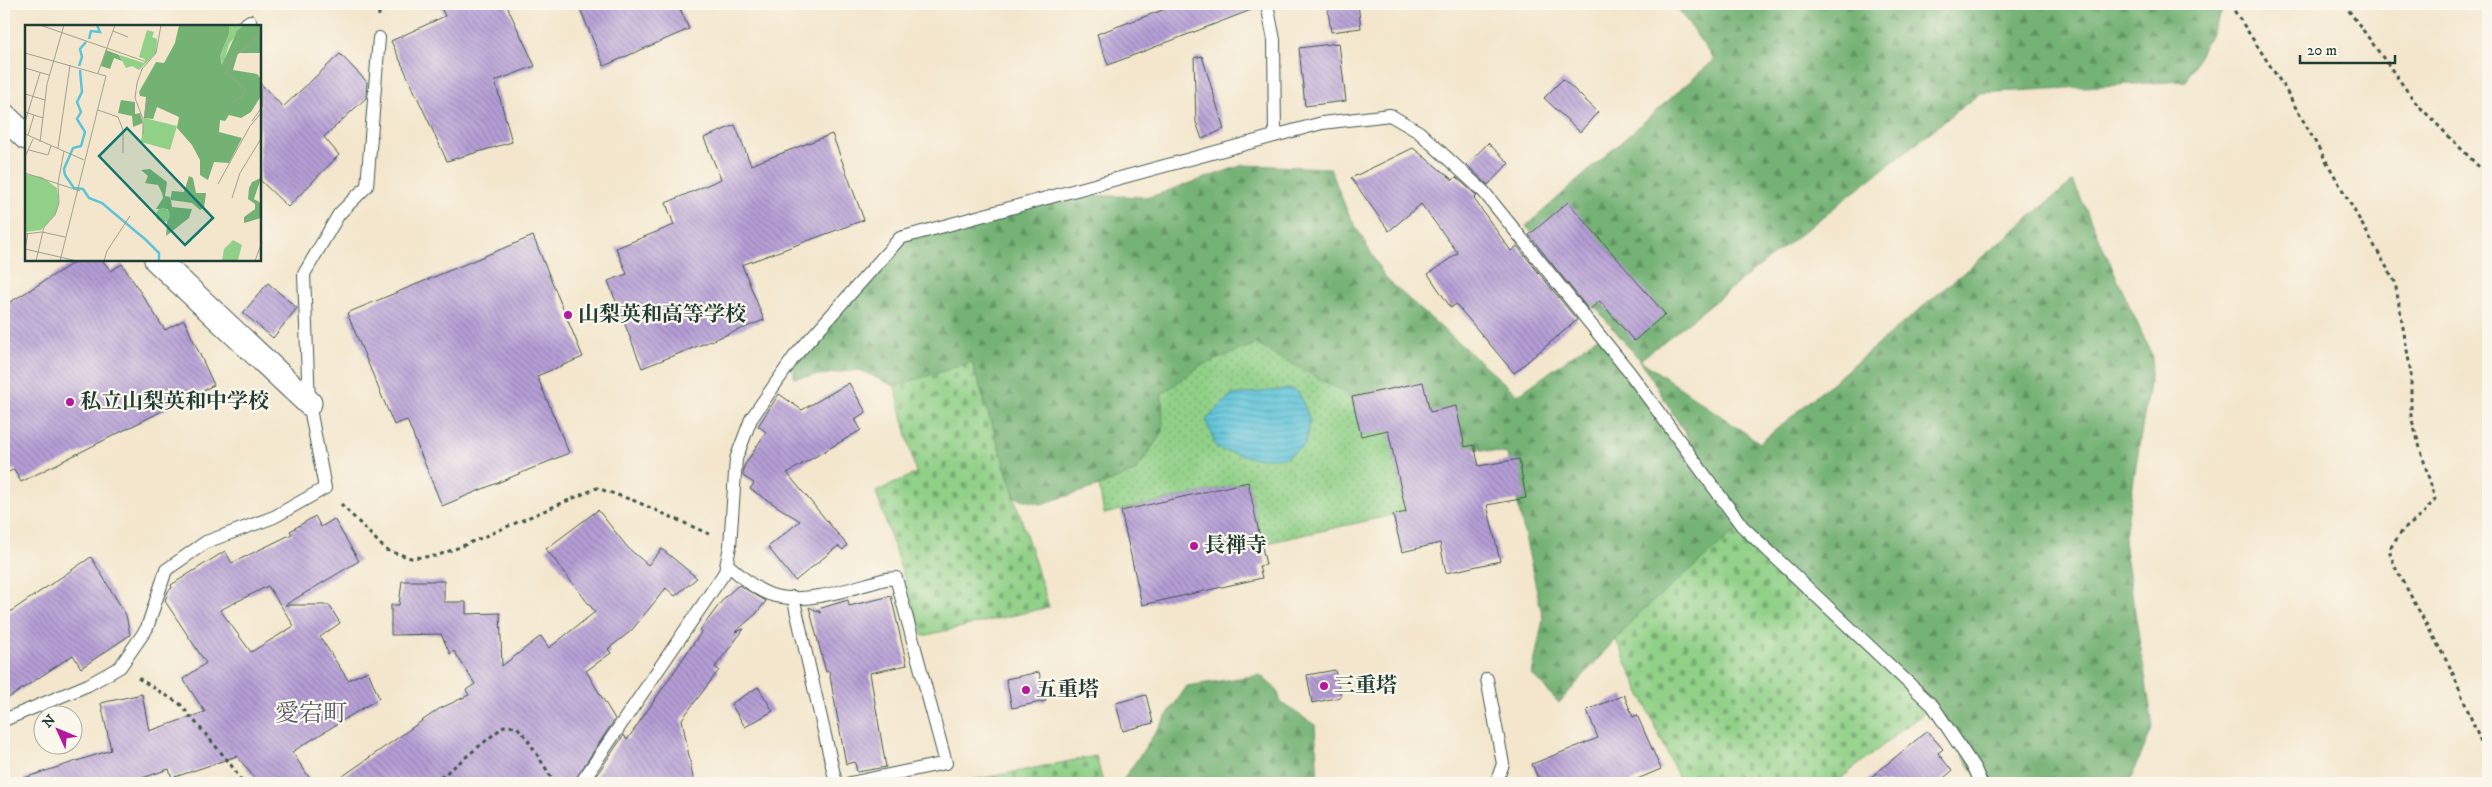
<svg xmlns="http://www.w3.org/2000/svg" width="2492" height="787" font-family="'IM FELL DW Pica','Noto Serif JP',serif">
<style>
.forest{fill:url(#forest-firs);stroke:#4a7854}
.cemetery{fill:url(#cemetery-stones);stroke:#58865e}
.garden{fill:url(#garden-dots);stroke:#58865e}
.water{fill:url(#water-rules);stroke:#3e8086}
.building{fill:url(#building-back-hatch);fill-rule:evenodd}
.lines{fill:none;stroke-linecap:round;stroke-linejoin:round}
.service-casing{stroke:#3f564b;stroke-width:14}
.minor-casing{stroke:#3f564b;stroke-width:27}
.path{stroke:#3f564b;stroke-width:3;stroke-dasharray:4 4;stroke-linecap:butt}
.service{stroke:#fff;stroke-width:12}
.minor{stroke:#fff;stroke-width:25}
.poi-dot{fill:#b5179e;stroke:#fbf7ec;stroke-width:2}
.labels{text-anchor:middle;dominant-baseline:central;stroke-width:4.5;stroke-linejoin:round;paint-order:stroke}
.poi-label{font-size:21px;font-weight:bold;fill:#1f3d34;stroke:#fbf7ec;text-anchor:start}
.quarter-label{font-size:24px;fill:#545f6d;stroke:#fbf7ec}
.inset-river{fill:none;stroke:#5cc3d9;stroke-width:2.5}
.inset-road{fill:none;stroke:#9ea28f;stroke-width:1}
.view{fill:#0f766e;fill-opacity:0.15;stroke:#0f766e;stroke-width:2.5}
.inset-edge{fill:none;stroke:#1f3d34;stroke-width:2.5}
</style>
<defs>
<pattern id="forest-firs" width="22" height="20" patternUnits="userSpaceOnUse" patternTransform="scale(1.25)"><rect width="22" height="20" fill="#74b274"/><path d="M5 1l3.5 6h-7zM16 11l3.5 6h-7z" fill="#5f9260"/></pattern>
<pattern id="cemetery-stones" width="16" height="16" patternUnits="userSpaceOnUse" patternTransform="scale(1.25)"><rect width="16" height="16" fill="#90d087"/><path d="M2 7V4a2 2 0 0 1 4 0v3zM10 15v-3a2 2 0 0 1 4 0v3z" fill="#75aa6f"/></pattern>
<pattern id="garden-dots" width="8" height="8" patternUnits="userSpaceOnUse" patternTransform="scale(1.25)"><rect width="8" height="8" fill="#90d087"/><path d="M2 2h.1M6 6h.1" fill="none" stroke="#75aa6f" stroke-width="1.8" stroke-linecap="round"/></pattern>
<pattern id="water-rules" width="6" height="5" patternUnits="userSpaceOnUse" patternTransform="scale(1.25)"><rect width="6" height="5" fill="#5cc3d9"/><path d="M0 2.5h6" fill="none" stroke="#4ba0b1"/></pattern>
<pattern id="building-back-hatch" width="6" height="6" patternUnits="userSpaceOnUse" patternTransform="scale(1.25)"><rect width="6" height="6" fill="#b59ed6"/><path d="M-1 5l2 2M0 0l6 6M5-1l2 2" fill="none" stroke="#9382ae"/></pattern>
</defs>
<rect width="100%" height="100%" fill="#fbf7ec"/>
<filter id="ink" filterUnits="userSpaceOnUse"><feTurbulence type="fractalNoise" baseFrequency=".02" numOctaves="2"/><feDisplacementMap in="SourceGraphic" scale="10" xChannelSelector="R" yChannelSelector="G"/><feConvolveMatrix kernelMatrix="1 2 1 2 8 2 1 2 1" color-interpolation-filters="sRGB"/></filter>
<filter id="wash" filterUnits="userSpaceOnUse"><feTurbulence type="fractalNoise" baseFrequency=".0096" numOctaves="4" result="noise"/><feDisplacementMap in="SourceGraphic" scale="20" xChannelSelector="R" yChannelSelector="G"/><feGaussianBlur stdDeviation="1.12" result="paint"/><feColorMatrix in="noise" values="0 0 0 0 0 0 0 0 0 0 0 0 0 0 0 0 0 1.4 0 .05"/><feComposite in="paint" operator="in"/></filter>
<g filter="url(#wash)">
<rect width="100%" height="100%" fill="#f3e6cc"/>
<!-- forest -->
<path class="forest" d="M1675,4H2221L2224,8L2186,81L1980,93L1640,360L1760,443L2073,181L2153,358L2124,542L2153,727L2129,783H1980L1933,706L1636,616L1559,703L1532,674L1543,619L1507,454L1465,447L1456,407L1430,412L1423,382L1352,397L1163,394V431L1135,471L1099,486L1041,504L1015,497L972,362L895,386L859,370L794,378V357L900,238L1082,195L1150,197L1243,165L1330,168L1347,211L1386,279L1518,395L1599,336L1738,519L1640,360L1526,226L1714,60Z
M1260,675L1277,690L1281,703L1315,725L1318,783H1121L1187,686Z"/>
<!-- cemetery -->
<path class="cemetery" d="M972,362L1049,607L923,636L876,492L916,473L895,386Z
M1742,526L1933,706L1835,783H1681L1616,640L1636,616Z
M1096,756L1103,783H958Z"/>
<!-- garden -->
<path class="garden" d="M1256,344L1352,397L1361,436L1414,424L1420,451L1394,457L1406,512L1262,544L1248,482L1104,514L1099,486L1136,471L1163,431L1162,394L1200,366Z"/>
<!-- water -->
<path class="water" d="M1291,389L1299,393L1310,420L1305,445L1284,458H1254L1217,449L1206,420L1231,395Z"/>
<g id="blocks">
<!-- building -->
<path class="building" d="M439,4H506L535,66L495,81L512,142L447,161L391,41L445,16Z
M578,4H678L689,29L604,66Z
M1179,4H1259V7L1108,65L1097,34Z
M1327,4H1358L1361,28L1331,32Z
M1339,43L1346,101L1305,106L1299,48Z
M340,54L367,82L366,98L324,137L339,155L288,207L260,180V83L283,107Z
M1202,56L1224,129L1202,139L1196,122L1194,58Z
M1563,79L1598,112L1580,132L1544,98Z
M735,125L751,165L832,134L864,220L742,265L764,320L642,368L608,281L627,274L616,248L674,225L666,203L721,179L704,138Z
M1488,143L1509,163L1488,185L1467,165Z
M1413,148L1453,180L1456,177L1477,196L1474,199L1511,251L1517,246L1577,320L1514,373L1456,304L1451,308L1428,274L1458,253L1421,204L1389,231L1351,178Z
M1568,202L1665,314L1634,341L1600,301L1589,310L1529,235Z
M533,236L583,357L537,376L569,453L442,506L407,420L394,425L347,313Z
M78,260H102L111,271L122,264L165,330L184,320L214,385L21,482L14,469L4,475V306Z
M268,283L297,308L273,338L243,313Z
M1423,382L1430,412L1456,406L1465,447L1474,445L1479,466L1519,459L1526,498L1487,505L1500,561L1446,573L1440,543L1402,552L1393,515L1406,512L1388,430L1361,436L1352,397Z
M849,383L866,412L855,419L861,430L787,473L847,545L843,550L838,546L795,581L768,547L800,521L750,489L754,483L743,476L744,466L766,432L758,426L779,394L802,410Z
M1248,482L1266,565L1259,566L1262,578L1142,605L1121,511Z
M598,510L628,548L648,565L662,549L697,578L675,596L666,588L631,631L608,649L611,653L586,671L615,719L573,783H333L439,709L469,695L466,690L475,684L454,651L450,654L441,634L391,635V605H399L402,581H444V602H466V614L500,613L502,666L541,636L549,648L595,612L546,549Z
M315,516L321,527L334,519L359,561L285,605H329L340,623L320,637L348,680L368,671L379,698L292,752L313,783H258L237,756L172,778L169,769L128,783H25L24,778L111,750L101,703L142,694L149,731L205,712L183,679L206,663L165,601L168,591L172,588L171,585L225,551L232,563L292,534L290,531ZM268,586L294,626L251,652L220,610Z
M91,557L126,615L130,635L81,668L73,655L4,701V616Z
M739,585L766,601L756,614L735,632L744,629L715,667L719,670L682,719L694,783H591L624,735L627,740L702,631L700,630L725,597Z
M891,596L907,665L870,673L886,767L857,772L855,762L846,764L829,671L826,672L809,607L821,613L818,609L848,600L849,606Z
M1335,670L1341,697L1312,703L1307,675Z
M1039,672L1046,701L1012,708L1006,679Z
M758,687L773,711L745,727L731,704Z
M1146,695L1153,723L1123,731L1116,703Z
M1624,695L1633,717L1637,715L1661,769L1628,783H1540L1532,764L1598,738L1587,710Z
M1927,731L1943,749L1938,753L1952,771L1938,783H1864Z"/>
</g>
</g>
<g filter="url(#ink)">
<use href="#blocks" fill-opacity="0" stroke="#3f564b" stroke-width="1"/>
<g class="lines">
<defs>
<path id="service" d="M1267,4L1274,40L1275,136
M243,26L250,21
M727,564C741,576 756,591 775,596C811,604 851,588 886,579L896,578L946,763L850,783
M793,597L836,783
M1487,679L1503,764L1496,783
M4,720L88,685L120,667L147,628L166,570L206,542L274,517L325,488L309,403L304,274L339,214L367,186L379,38
M581,783L725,572L730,546L736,459L751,419L794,357L900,238L1322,123L1390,115L1419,132L1484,192L1630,373L1742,526L1933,706L1975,769L1981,783"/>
<path id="minor" d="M4,116L26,137
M157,260L309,403"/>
</defs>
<!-- service casing -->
<use href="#service" class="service-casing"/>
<!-- minor casing -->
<use href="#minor" class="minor-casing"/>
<!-- path -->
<path class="path" d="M378,4L379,16
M2230,4L2284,87L2395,282L2411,373V417L2435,499L2423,514L2403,530L2389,550L2395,567L2451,669L2488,760
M2344,4L2416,103L2488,176
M341,504L386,550L411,558L436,556L460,547L597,488L635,501L709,534
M138,678L180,704L229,762L243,783
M434,783L504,726L517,727L526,737L555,783"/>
<!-- service -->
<use href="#service" class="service"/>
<!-- minor -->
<use href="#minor" class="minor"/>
</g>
</g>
<!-- markers -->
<g class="poi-dot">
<circle cx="568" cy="315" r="5"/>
<circle cx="70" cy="402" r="5"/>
<circle cx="1194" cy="546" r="5"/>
<circle cx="1324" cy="686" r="5"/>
<circle cx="1026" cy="690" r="5"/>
</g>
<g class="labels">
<!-- poi labels -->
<g class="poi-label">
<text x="578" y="315">山梨英和高等学校</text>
<text x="80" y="402">私立山梨英和中学校</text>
<text x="1204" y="546">長禅寺</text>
<text x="1334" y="686">三重塔</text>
<text x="1036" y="690">五重塔</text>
</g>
<!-- quarter labels -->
<g class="quarter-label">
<text x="311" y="714">愛宕町</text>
</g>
</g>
<!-- overview -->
<g transform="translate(25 25)">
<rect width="236" height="236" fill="#f3e6cc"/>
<path d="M204,0H219L204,19L198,41L195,31L204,9ZM119,93L152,101L145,125L116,117ZM0,149L17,152L32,163L34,178L30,190L16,205L0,207Z" fill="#90d087"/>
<path d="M154,0H204V9L195,31L197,40L212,6L219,0H236V28H213L208,45L232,49L236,54V71L226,87L216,93L204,90L200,96L195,95L194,107L217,113L204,138L189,137L183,155L175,150V135L167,120L152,103L154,92L132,82L128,94L119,93L121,72L115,71L114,67L131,37L139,38L150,18ZM81,25L94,30L97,36L89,33L85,44L76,41ZM96,75L110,77V89L115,88L118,98L108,102L107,91L93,88ZM125,144L142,157L140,171L145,172V176L147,166L159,167L164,151L168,153L171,168H181L179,183L175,185L167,178L146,175L147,182L167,184L164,193L141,211L143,184H131L138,173L137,168L133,160L120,158L123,151L116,145ZM236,153L229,174L236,178V193L219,198V192L230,184V179L223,174L224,163L227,157Z" fill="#74b274"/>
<path d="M122,5L129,7L127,12L132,14L131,28L114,45L107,41L101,43L94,30L119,38L120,34L114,32ZM131 190a7 7 0 1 1 14 0a7 7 0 1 1-14 0ZM208,215L217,220L213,235L197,236L199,224Z" fill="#90d087"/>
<path class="inset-river" d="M64,14L66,6L75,7L72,0M54,41L57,32L55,24L61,17M55,45L57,67L52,77L56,87L52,94L60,107L56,121L48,123L39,144L40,150L49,163L58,164L64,173L77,178L121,215L134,228V236"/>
<path class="inset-road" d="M15,0L119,36M88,6L103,12M0,28L81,51L35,236M0,43L24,50M201,47L220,64L217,71L206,79M73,48L90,0M200,50L206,34L225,20L237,6M0,69L20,75M73,85L93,92L98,105V128M0,87L18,93M119,94L122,74M227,96L237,82M0,97L15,48M0,109L59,135M118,109V94L110,73L112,58L117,44L131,28L136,0M3,110L9,90M15,117L22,59L39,0M33,123L45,40M4,125L23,130L26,121M0,132L8,114M0,148L55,166M193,159L225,101L237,87M207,173L215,148L237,112M0,209L17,207L40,212M0,224L52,236M0,224L3,208M11,236L19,202L30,190L34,178L33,158L39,126M79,236L82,226L105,191M230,236L237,217"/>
<path class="view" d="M102,103L188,193L160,220L74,131Z"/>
<rect width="236" height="236" class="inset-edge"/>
</g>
<!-- margin -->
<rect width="2492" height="787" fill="none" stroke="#fbf7ec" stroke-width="20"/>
<!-- north arrow -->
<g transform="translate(58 730) rotate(314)"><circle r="24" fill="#fbf7ec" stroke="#a3ada2"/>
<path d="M0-4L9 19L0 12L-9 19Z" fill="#b5179e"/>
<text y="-8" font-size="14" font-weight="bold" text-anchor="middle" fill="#1f3d34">N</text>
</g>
<!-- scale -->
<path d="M2300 55v8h95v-8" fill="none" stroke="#1f3d34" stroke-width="2.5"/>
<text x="2307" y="55" font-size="15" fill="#1f3d34" stroke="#fbf7ec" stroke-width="4" paint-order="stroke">20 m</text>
</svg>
